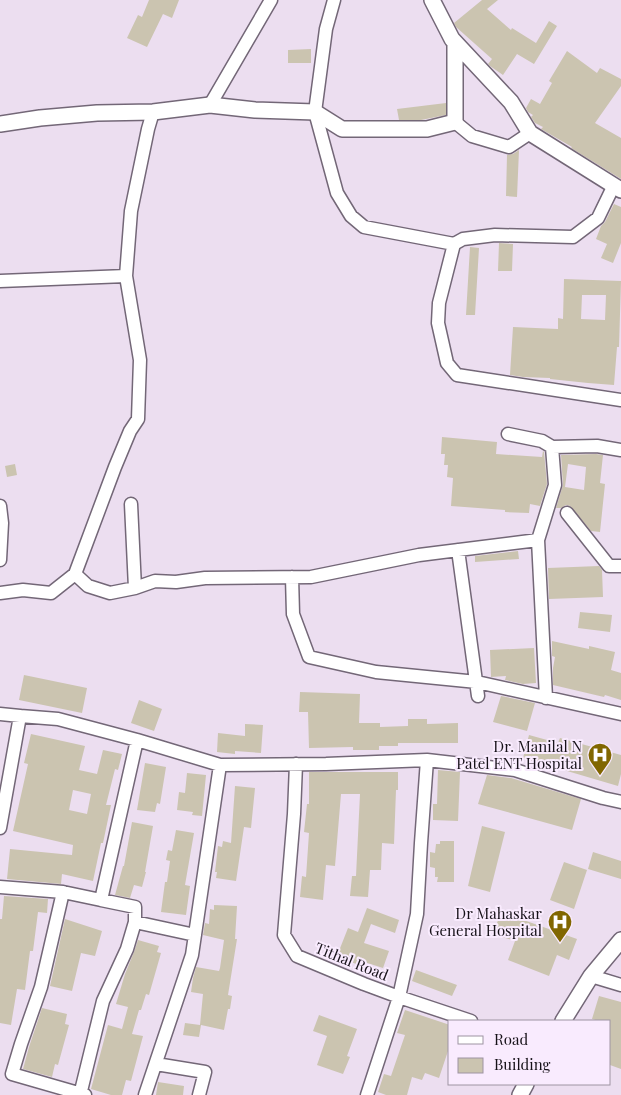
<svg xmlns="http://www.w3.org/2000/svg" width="621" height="1095" font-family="'Playfair Display',serif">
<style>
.building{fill:#cbc4b0;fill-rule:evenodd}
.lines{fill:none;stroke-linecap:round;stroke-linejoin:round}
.minor-casing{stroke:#736777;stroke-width:15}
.tertiary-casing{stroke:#736777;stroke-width:18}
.minor{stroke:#fff;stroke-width:12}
.tertiary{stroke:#fff;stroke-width:15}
.labels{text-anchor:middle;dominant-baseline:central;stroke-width:4;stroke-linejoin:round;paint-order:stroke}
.poi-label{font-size:15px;fill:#161118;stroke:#f9ebfe;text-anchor:end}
.street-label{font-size:15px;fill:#161118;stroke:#f9ebfe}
</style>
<rect width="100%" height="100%" fill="#ecdef0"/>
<!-- building -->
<path class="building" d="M149,0H179L172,18L163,14L147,47L127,38L138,15L142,17Z
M482,0H498L487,9L511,30L512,28L536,43L549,21L557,26L534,64L517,54L503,75L490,66L488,64L492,59L456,27L454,23Z
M311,49V63H288V50Z
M567,51L597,73L600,68L621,79V86L595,123L621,138V179L571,148L572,147L541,129L543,127L535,123L531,117L533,115L528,112L526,108L531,99L540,104L552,83L549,81Z
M446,103V115L421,120H399L397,109Z
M519,150L517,197L506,196L507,155L513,154Z
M614,204L621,207V243L613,263L601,258L607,244L596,239L601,226L605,222Z
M499,243L513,244L512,271H498Z
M470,247L479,248L475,315H466Z
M564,279L621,281L619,347H617L614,385L588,383L550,379V378L523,377L510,375L513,327L558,329V318L563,319ZM582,295H606L605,320L581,319Z
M442,437L497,442L496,454L542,457L543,451L544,452L547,484L540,506L530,504L529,513L505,512V510L451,506L453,478L447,477L448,465H444L445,454H441Z
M596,454L603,455L600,483L605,484L600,532L591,531L570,506L566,505L561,508H556L563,485L561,455ZM568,464L586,467L584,490L565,487Z
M15,464L17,475L7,477L5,466Z
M518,551L519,559L475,562V556Z
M599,566L602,570L603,597L549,599L548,568Z
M580,612L612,615L610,632L578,628Z
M552,641L589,649V646L615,652L611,670L621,673V700L605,695L604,697L553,685V668L555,657L552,656Z
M534,648L536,683L523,684L505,680L506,676L491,677L490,650Z
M24,675L87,688L82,713L19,700Z
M300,692L360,694L359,723H380V727L408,726V719H427V724L458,723V743H398V746H379V750H353V747L309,748L308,712H299Z
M501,696L535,703L527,731L493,722Z
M139,700L162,709L154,731L131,723Z
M245,724L263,725L261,753L235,751V754L217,752L218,733L245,736Z
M31,734L85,746L79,770L97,774L103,750L122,754L118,770L115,769L106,805H111L103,843H101L93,881L62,874L61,884L7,879L10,849L72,855L73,845L13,831L28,764L24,763ZM73,790L91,794L87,814L69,810Z
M529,735L558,743L560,738L621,755V774L618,786L523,758Z
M145,763L166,767L160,804L157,803L155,812L137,810Z
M438,770L460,772L458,821L433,820V804H437Z
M309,772H398V790H396L394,844L382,843L381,870H370L368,897L350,896L352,876H356L360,794H341L335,866L326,865L323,900L300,897L302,876L306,877L309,833L304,832L307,804H309Z
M187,773L206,775L202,816L192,815L193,812L177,810L179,792L185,793Z
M487,775L511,778L581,799L572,830L478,804Z
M235,786L255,788L251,828L244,827L236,881L216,878L217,872H215L218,846L222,847L223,841L231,843Z
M132,822L153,826L145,872H146L142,887L134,885L130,898L115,895L123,866H124Z
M482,826L505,832L490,892L468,886Z
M176,830L194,833L185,885L190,886L186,915L161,912L165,882H167L170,861L166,860L168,850L172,851Z
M440,841H454V882H437L438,877H435V868L430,867V852L435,853L436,844H440Z
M593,852L621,861V879L588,869Z
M564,862L587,870L574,909L550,900Z
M4,896L48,899L47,913L38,912L33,951H30L25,990L17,989L11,1025L0,1023V919H2Z
M214,905L237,906L235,939H237L228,995L232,996L230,1009H228L224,1030L201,1025L199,1037L183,1035L185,1023L200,1025L203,994L191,992L193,978L196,967L219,971L220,968L224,940L203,935L205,923L209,924L210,909L214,910Z
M367,908L399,920L395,933L371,924L364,943L389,951L383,968L358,960L356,964L337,956L348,928L358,932Z
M501,912L577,939L569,960L557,955L549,976L508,960L515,941L493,934Z
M65,919L102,931L95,956L81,953L72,991L50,986Z
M138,940L159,946L157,952L161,953L149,995L146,994L141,1010H139L132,1034L143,1036L131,1081L126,1080L122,1095H111L91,1089L108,1025L122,1029L128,1007L116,1004L125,974L134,952Z
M416,970L457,985L452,996L412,981Z
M599,996L621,1002V1069L610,1065V1021H599L592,1019Z
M42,1008L67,1014L65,1024L69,1025L58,1065L55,1064L52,1077L23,1069L29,1047Z
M405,1010L450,1025V1045L439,1078L425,1073L422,1080L412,1077L407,1095H386L378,1092L384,1074L391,1076L405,1035L397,1033Z
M319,1015L357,1029L347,1056L350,1057L343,1074L317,1065L327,1036L313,1031Z
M158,1082L184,1086L183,1095H156Z"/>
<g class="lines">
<defs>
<path id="minor" d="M334,0L326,29L315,112L337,193L351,216L364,227L454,244L463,239L495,235L573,237L598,218L614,185
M210,105L271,0
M455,122L472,136L509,147L530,133
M454,244L439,303L438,323L447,363L457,375L621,400
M0,281L126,276
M508,434L542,441L552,447L597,446L621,450
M131,504L135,588
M0,506L2,523L0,560
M567,513L609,566H621
M458,550L478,696
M75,574L88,586L110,593L135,588L155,581L176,582L205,578L311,577L419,555L538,540
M292,577L293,614L309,657L376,672L477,682L621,714
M0,593L23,590L51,593L75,574L115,467L130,431L138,419L140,360L126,276L131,211L148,129L153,112
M546,698L538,540L555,485L552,447
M0,714L20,716L58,719L137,740L220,765L326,764L427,760L515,770L603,798L621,802
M427,760L421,843L417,914L399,997L471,1021
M296,764L294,814L284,935L297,956L364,984L399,997L367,1095
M0,828L20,716
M0,887L63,892
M135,922L195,935
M591,976L621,985
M156,1064L205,1072L199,1095
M80,1095L103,1001L127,949L135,922V907L101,900
M85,1095L12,1074L21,1044L41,987L63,892L101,900L137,740
M145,1095L192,955L220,765"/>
<path id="tertiary" d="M432,0L452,39L511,102L530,133L621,190
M0,124L40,118L97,113L153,112L210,105L255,110L315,112L342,129H427L455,122V42
M563,1021L591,976L621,940
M520,1095L526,1084"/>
</defs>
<!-- minor casing -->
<use href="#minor" class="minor-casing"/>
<!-- tertiary casing -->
<use href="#tertiary" class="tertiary-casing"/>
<!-- minor -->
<use href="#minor" class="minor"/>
<!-- tertiary -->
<use href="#tertiary" class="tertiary"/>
</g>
<!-- icons -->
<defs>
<symbol id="hospital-pin" viewBox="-11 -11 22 30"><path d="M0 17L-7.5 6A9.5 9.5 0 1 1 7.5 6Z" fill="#816700" stroke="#f9ebfe"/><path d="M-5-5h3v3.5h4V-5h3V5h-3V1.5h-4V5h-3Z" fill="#fff"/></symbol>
</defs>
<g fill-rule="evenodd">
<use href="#hospital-pin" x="586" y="741" width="28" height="38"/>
<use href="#hospital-pin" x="546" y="908" width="28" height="38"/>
</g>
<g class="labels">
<!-- poi labels -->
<g class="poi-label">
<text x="582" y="746">Dr. Manilal N<tspan x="582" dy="17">Patel ENT Hospital</tspan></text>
<text x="542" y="913">Dr Mahaskar<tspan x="542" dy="17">General Hospital</tspan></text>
</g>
<!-- street labels -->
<g class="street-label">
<text transform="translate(352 961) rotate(22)">Tithal Road</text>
</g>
</g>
<!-- legend -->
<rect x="448" y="1020" width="162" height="65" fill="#f9ebfe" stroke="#9e94a2"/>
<rect x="458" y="1036" width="25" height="8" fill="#ffffff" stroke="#9e94a2"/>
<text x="494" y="1045" font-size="15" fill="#161118">Road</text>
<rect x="458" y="1058" width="25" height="15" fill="#cbc4b0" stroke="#9e94a2"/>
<text x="494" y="1070" font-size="15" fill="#161118">Building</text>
</svg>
